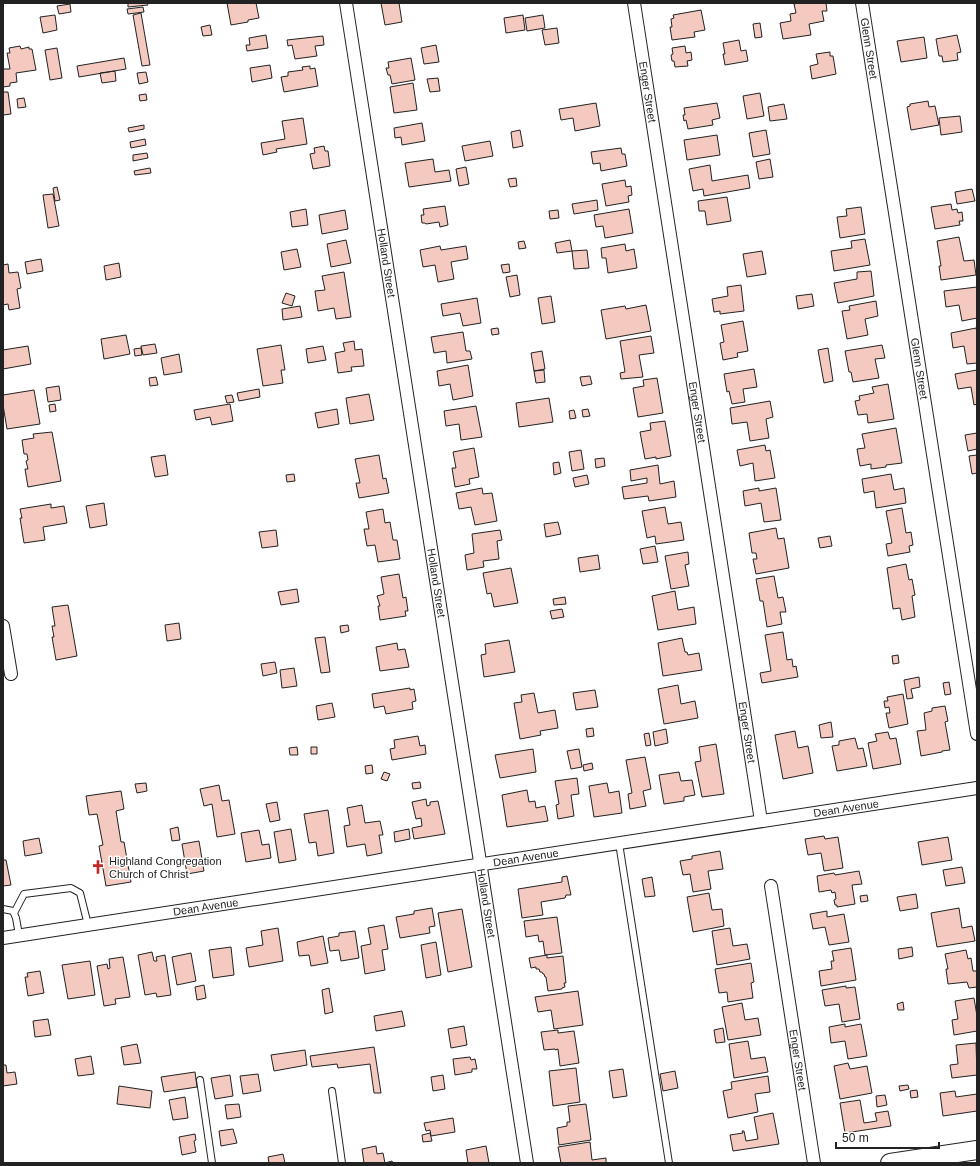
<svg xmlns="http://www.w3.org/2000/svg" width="980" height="1166" font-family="Arial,sans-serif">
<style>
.building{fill:#f3c9c0;stroke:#222}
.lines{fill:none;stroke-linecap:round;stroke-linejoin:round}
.lane-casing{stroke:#222;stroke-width:8}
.street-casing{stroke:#222;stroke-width:14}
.secondary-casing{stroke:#222;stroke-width:20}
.lane{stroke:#fff;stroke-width:6}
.street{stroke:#fff;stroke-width:12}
.secondary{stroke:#fff;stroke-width:18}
.labels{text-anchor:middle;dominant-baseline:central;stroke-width:3;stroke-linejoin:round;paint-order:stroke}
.street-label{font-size:11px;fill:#222;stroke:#fff}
.poi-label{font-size:11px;fill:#222;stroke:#fff;text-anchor:start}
</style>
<rect width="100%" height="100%" fill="#fff"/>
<!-- building -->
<path class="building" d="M128,3H147L148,5L128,7Z
M227,3H256L259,18L248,20V22L231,25Z
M381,3H399L402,22L385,25Z
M799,3H826L827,11H822L824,21L809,24L811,35L783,39L780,23L791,21L790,14L796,13L794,4Z
M70,4L71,12L59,14L57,6Z
M143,7L144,12L128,14L127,9Z
M701,10L705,30L694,32L695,37L672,40L670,27H672L671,19L674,18L673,15Z
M141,13L150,65L142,66L133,15Z
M55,15L57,30L43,33L40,17Z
M523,15L525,30L506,33L504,18Z
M543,15L545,28L527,31L525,18Z
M760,23L762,37L755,38L753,24Z
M210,25L212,35L203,36L201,27Z
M557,28L559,43L545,45L542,30Z
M266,35L268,48L247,51L246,45H250L249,38Z
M957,35L961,52L957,53L958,60L943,62L942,56H939L936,39Z
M323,36L324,45L315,46L317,56L295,59L292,45L288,46L287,40Z
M924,37L927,58L901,62L897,41Z
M739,40L741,51L746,50L748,61L725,65L723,54H725L723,43Z
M436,45L439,62L424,64L421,48Z
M20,46L21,49L29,47V49H32L36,70L16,73L17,82L10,83V86L3,87V69H10L7,53H10L9,48Z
M685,46L686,53L691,52L692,60L687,61L688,66L675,67L674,61H672L671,55L673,54L672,48Z
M57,48L62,78L50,80L45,50Z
M830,52V56H833L836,74L812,79L810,66L818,64L816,54Z
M124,58L126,69L79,77L77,66Z
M411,58L415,80L392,84L390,75H388L386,68H389L388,62Z
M270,65L272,78L252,82L250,68Z
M310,66V69L315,68L318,86L284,92L281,77L288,76V72L303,70L302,67Z
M115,71L116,81L102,83L100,73Z
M146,72L148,82L139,84L137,73Z
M438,78L440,91L430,92L427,79Z
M413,83L417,110L394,113L390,87Z
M3,92H8L11,114L3,115Z
M760,93L764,116L747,119L743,96Z
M146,94L147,100L140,101L139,95Z
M24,98L26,107L18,108L17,99Z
M928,101L929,107L935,106L939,125L911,130L907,107L910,106V104Z
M596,103L600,126L575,131L573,118L561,120L559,109Z
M717,103L720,118L712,120L713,125L688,129L686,120L684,121L683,115H685L684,108Z
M784,104L787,119L770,121L768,107Z
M960,116L962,132L941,135L939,118Z
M303,118L307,144L276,149L277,152L263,155L261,143L285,139L282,121Z
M422,123L425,141L402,145L401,137L395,138L394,128Z
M144,125V129L129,132L128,128Z
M520,130L523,146L513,148L511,132Z
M766,130L770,154L753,157L749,133Z
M717,135L720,155L687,160L684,140Z
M145,139L146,145L131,148L130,142Z
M490,141L493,156L465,161L462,146Z
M324,146L325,151H328L330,166L313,169L310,154L315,153L314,148Z
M621,148L622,154H625L627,166L601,171L600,163L593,164L591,152Z
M147,153L148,158L133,161V155Z
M433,159L435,172L449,170L451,181L409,187L405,163Z
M770,159L773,177L759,179L756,162Z
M710,165L712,181L748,175L750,188L704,196L703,189L693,191L689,169Z
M466,167L469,184L459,186L456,169Z
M150,168L151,173L135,175L134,171Z
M516,178L517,186L510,187L508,179Z
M625,180L626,187L631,186L632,195L628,196L629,202L606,206L602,184Z
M57,187L60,200L55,201L53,188Z
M972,189L975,201L957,204L955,192Z
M53,194L59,226L48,228L43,195Z
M727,197L731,221L707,225L705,211H699L698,201Z
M597,200L598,210L574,214L572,204Z
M951,204L952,210L957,209L958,213L962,212L963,221H959L960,225L935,229L931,207Z
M445,206L448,225L440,227L439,222L426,224L425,223H422L421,215H424L423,209Z
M861,207L865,234L840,238L837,217L847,216L846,209Z
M306,209L308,225L292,227L290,212Z
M629,209L633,233L605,238L603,226L596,227L594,215Z
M345,210L348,229L322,234L319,215Z
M558,210L559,218L550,219L549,211Z
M959,237L964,261L974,260L976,275L941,280L939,266H941L937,241Z
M865,239L870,265L834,271L831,251L852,248L851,241Z
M346,240L351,263L331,267L327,244Z
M570,240L572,251L557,253L555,243Z
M524,241L526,248L519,249L518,242Z
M625,244L626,251L634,249L637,268L608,273L606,258H602L601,248Z
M440,246L441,250L466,246L468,259L451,262L454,279L438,282L435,265L423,267L420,250Z
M297,249L301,267L284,270L281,252Z
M587,250L589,268L574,269L572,251Z
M762,251L766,274L747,277L743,254Z
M41,259L43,271L27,274L25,262Z
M119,263L121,277L106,280L104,266Z
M8,264L9,273L18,272L21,288L17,289L20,308L9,310L8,304L3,305V265Z
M509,264L510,272L503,273L501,265Z
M871,271L874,296L838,303L834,283L857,279V272Z
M344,272L351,317L336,319L334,308L318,311L315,291L325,290L322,276Z
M517,275L520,295L510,297L506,277Z
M741,285L744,311L720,314V311L714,312L712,299L728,296L727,287Z
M977,287V318L962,321L959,305L946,307L944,291Z
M286,293L295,296L292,306L282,303Z
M812,294L814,306L798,309L796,296Z
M551,296L555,322L542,324L538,298Z
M477,298L481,323L463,326L460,313L443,316L441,304Z
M876,301L878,316L865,319L868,335L847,339L842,311L850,310L849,306Z
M646,305L651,331L606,339L601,310L625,306L626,309Z
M300,306L302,317L283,320L282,309Z
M743,321L748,351L737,353L738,357L723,360L720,343L724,342L721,325Z
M498,328L499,334L492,335L491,329Z
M976,328L977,333V363L967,364L964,346L953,348L951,333Z
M463,332L466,351H470L472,359L447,363L446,351L434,353L431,337Z
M126,335L130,354L104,359L101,339Z
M651,336L654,353L639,355L643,377L621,379L620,373L625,372L620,341Z
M354,341L355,350L362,349L364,366L351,367L352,371L338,373L335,353L345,351L343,343Z
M155,344L157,353L143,355L141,346Z
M281,345L285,370H281L283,383L263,386L257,349Z
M882,345L885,358L875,359L879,378L853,382L851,372H849L845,351Z
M28,346L31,364L3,369V350Z
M323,346L326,360L308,363L306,349Z
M141,348L142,355L135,356L134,349Z
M828,348L833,381L824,383L818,350Z
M542,351L545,369L534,371L531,353Z
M179,354L182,372L164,375L161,358Z
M468,365L473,396L453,400L450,384L439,386L437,371Z
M754,369L757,387L743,389L745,402L732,404L729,391L727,392L724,374Z
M544,370L545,382L536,383L534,371Z
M977,370V404L974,405L971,387L958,389L955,374Z
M590,376L592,384L582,386L580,377Z
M156,377L158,385L150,386L149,378Z
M657,378L663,413L638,417L633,388L644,386L643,380Z
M888,384L894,419L868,423L867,414L858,415L855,401L860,400L859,396L874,393L872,387Z
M59,386L61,400L48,402L46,388Z
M259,389L260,397L239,401L237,393Z
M34,390L40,424L7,429L3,405V395Z
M369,394L374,420L350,424L346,398Z
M232,395L234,402L227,403L225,396Z
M549,398L553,422L519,427L516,403Z
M770,401L773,417L766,419L769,438L750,441L747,422L732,424L730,408Z
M55,404L56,411L50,412L49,405Z
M230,404L233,421L212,425L210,417L196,420L194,410Z
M476,406L482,437L461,440L459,424L446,426L444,411Z
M337,409L339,424L318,428L315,413Z
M588,409L590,416L583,417L582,410Z
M574,410L576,418L570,419L569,411Z
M665,421L671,456L656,459V457L645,459L640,432L651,430L650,423Z
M896,428L902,463L886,465V467L871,469V464L860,466L857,449L865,448L862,434Z
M52,432L61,481L28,487L25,469H28L26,461L28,460L27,454H24L22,440L34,438L33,434Z
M977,433V449L968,451L965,435Z
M765,445L766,451L770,450L775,478L755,481L753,463L740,466L737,450Z
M474,448L479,477L469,479L470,484L455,487L452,468H456L453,452Z
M581,450L584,469L572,471L569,452Z
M165,455L168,475L155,477L151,457Z
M379,455L383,479L386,478L389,493L359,498L356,483H360L355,459Z
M977,455V473L972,474L969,456Z
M604,458L605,466L596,468L595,459Z
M559,462L561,473L554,475L553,463Z
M658,465L660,484L674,481L676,497L649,501L648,496L624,499L622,487L647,483V478L631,481L630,470Z
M294,474L295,481L287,482L286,475Z
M891,474L894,490L904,488L906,503L876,508L874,491L864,493L862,479Z
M587,475L589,484L575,487L573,478Z
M482,488L483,494L492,493L497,521L475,525L471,507L459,509L456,493Z
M759,488V491L776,488L781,520L764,522L761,503L745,506L743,491Z
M104,503L107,525L90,528L86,506Z
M51,504V508L64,506L67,523L43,527L45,540L24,543L20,518H22L20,509Z
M665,507L668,524L681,522L684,540L656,544L655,536L647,538L642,511Z
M902,508L906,533L911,532L913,545L909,546L910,552L888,556L886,544L892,543L886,511Z
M383,509L385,523L390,522L393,540H397L400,559L378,562L375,545L367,546L364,529H369L366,512Z
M558,522L561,534L546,537L544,524Z
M776,528L778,539L784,538L789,568L756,574L753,559H757L756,553H752L749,533Z
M276,530L278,546L262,548L259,532Z
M500,530L502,540L497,541L499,559L483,561L484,567L467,570L465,555L474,553L472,534Z
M830,536L832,546L820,548L818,538Z
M655,546L658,562L643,564L640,549Z
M688,552L689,564L685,565L689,586L671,589L665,556Z
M598,555L600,569L580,572L578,558Z
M906,564L909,580L912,579L915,595L912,596L915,617L902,620L900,608L893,609L887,568Z
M511,568L518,603L494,607L491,593L487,594L483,573Z
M399,574L403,598L406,597L408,611H405L406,616L380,620L378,606H380L377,596L384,594L381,577Z
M774,576L778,598L783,597L786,612H780L782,624L767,627L763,601H760L756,579Z
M297,589L299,602L281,605L278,592Z
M675,591L678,610L694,607L696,624L658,630L652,596Z
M565,597L566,604L554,605L553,599Z
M68,605L77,656L56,660L52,637H54L52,626H55L52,607Z
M562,609L564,617L552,619L550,611Z
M179,623L181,639L167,641L165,625Z
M348,625L349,631L341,633L340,626Z
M783,632L787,660L792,659L793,667L796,666L798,677L762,683L760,673L771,671L765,635Z
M325,637L330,672L321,673L315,638Z
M682,638L685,652H687L688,655L699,653L702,670L663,676L658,643Z
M509,640L515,672L484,677L481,655L486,654L485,644Z
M397,643L398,650L405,649L409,667L380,671L376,647Z
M898,655L899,663L893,664L892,656Z
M275,662L277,673L263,676L261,664Z
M294,668L297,686L282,688L280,670Z
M919,677L920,687L911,689L913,698L907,699L904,680Z
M949,682L951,694L945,695L943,683Z
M678,685L681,704L695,701L698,718L664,724L658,689Z
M410,688V690L414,689L416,701L412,702L413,709L386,714L384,706L374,708L372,694Z
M595,690L598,707L576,710L573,693Z
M534,693L538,713L555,710L558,728L540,731L541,735L520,739L514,703L522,702L521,695Z
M903,694L908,724L889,728L886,713H890L889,707L885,708L884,701H888L887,697Z
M332,703L335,717L318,720L316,706Z
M945,706L948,721L945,722L950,750L942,751V752L921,756L917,731L926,730L924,713L932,711V708Z
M831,722L833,737L821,738L819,725Z
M593,728L594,736L587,737L586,729Z
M666,729L668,743L655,746L653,732Z
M795,731L798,748L808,746L813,773L783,779L775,735Z
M888,732L890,739L896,738L901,764L873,769L868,743L877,741L875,734Z
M649,733L651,745L646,746L644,734Z
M418,736L420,746L425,745L426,754L392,760L390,749L395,748L394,740Z
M855,738L858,749L863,748L867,766L837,771L832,746L839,745V741Z
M716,744L724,794L702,797L695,762L701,761L699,747Z
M297,747L298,755H290L289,748Z
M311,747H317V754H311Z
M533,749L536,772L500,778L495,755Z
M579,749L582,767L571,769L567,751Z
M645,757L651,789L643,791L646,806L630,809L628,794L632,793L626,760Z
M592,763L593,769L584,771L583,765Z
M372,765L373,773L366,774L365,766Z
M384,772L390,774L387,781L381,779Z
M679,772L681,781L692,780L695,795L684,797V801L664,804L659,775Z
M577,778L579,794L571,795L574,816L558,819L556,805L559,804L555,781Z
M420,782L421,788L413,789L412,783Z
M146,783L147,791L137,793L135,784Z
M607,783L609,793L619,791L622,813L594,817L589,786Z
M219,785L222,801L229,800L235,834L217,837L212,804L204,806L200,789Z
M527,790L529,802L535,801L536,808L545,806L548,821L507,827L502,795Z
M121,791L124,809L116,811L121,842H124L131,882L106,886L99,846L103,845L97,814L89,815L86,796Z
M426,799L427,806L430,805V802L438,801L445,834L414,839L412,828L422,826L421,818L416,819L412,802Z
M277,802L280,820L270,822L266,804Z
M362,805L365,823L380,821L383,835H379L382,853L367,856L365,844L347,847L344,826L350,825L347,808Z
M328,810L334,853L318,856L316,842L309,843L304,814Z
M178,827L180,840L172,841L170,829Z
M291,829L296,860L279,863L274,832Z
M409,829L410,839L395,842L394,832Z
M259,830L262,845L269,844L271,858L246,862L241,833Z
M824,836L825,839L838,837L843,868L824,871L821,853L808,855L805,839Z
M948,837L952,860L922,865L918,842Z
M39,838L42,853L25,856L23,841Z
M199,841L204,871L187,874L182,844Z
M720,851L723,869L708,871L711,889L693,892L690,874L683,875L680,861L692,859V856Z
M3,860H6L11,885L3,886Z
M962,867L965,883L946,886L943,870Z
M859,871L862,884L852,885L855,904L837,907V905H835L834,900L836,899L835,892L832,893L831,890L819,892L817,876L834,873L835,875Z
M567,876L571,895H566L565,898L541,902L543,915L522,918L518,889L562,882V877Z
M652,877L655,896L645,897L642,879Z
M709,893L712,910L722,909L724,926L693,932L687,897Z
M916,894L918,908L900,911L897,897Z
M867,895L868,901L861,902L860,896Z
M432,908L435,926L429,927L430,933L400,938L396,917L414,914V911Z
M959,908L962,928L972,926L975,941L937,947L931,913Z
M462,909L472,967L448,972L438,913Z
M827,911V917L844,914L849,942L829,945L825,927L813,929L810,914Z
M557,917L562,953L545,955L543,941L539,942L538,935L526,937L524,921Z
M384,925L388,949L382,950L385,970L365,974L361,946L371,944L368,928Z
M278,928L283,961L249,967L246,948L263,945L261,931Z
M730,928L733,946L747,944L750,959L717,965L712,931Z
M355,931L359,958L341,961L339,950L330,951L328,938L339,936V933Z
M323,936L328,963L311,966L309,955L299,956L297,942Z
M436,942L441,975L426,978L421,945Z
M231,947L234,975L213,978L209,950Z
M912,947L913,956L899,959L898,949Z
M851,948L856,980L821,986L819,971L832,969L831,961H834L832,951Z
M966,950L968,959L971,958L973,971H977V987L969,988L967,982L948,984L946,969H948L945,954Z
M152,952L154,961H157L156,957L165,955L171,995L157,997L156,993L145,995L138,955Z
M191,953L196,981L177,985L172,957Z
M547,955V958L563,956L566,983H564L565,987L562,988V989L548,991L546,977H545L544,974H543L542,972H540L539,969H536V967L531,968L529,958Z
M123,957L130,997L115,999L116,1004L104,1006L97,966L107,964L108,969L110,968L109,959Z
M90,961L95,995L68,999L62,965Z
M751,963L754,982L751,983L753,998L728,1002L727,992L719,993L715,969Z
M40,971L44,993L28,996L25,977H28L27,973Z
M204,985L206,998L197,1000L195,987Z
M846,986V988L855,987L860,1019L842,1022L839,1004L825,1006L822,990Z
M329,988L333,1012L325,1014L322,990Z
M578,991L583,1025L554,1029L551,1010L538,1012L535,997Z
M974,998L977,1016V1031L954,1035L952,1020L958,1019L955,1001Z
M903,1002L904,1010H898L897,1004Z
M742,1003L745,1020L758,1018L761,1035L728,1040L722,1007Z
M402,1011L405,1026L376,1031L374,1016Z
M48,1019L51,1035L35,1037L33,1021Z
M845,1024V1027L861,1024L867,1056L848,1059L845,1041L831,1043L829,1027Z
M464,1026L467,1045L451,1048L448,1029Z
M723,1028L725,1042L716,1043L714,1030Z
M558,1030V1033L574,1031L579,1063L560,1066L558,1049L555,1050V1049L544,1050L541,1032Z
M748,1041L751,1059L765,1057L768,1072L734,1078L729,1044Z
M976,1043L977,1075L952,1078L950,1065L958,1064L956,1045Z
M137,1044L141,1063L124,1065L121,1047Z
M374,1047L381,1093H374L370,1064L338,1068L337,1064L312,1067L310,1056Z
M305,1050L307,1065L274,1071L271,1055Z
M91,1056L94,1074L78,1076L75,1059Z
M470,1057L471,1060L475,1059L477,1069H472V1072L455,1075L453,1059Z
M848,1063L850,1069L867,1066L872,1093L840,1099L834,1066Z
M3,1065H6L7,1073L15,1072L17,1084L3,1086Z
M576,1068L580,1102L553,1106L549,1071Z
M623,1069L627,1096L613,1098L609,1071Z
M675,1071L678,1088L663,1091L660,1074Z
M195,1072L197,1087L164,1092L161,1077Z
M258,1074L261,1091L243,1094L240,1076Z
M230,1075L233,1096L215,1099L211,1078Z
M443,1075L445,1089L433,1091L431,1077Z
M768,1076L770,1092L755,1094L758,1112L728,1118L723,1091L732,1089L731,1082Z
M908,1085L909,1089L900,1091L899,1086Z
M119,1086L152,1091L150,1108L117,1104Z
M917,1090L918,1097L911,1098L910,1091Z
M955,1091L956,1097L977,1094V1111L943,1116L940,1093Z
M885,1095L887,1105L877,1107L876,1096Z
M185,1097L188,1118L173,1120L169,1100Z
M860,1100L864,1123L877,1121L875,1113L888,1111L891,1126L845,1133L840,1103Z
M239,1104L241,1117L227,1119L225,1105Z
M586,1104L591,1140L559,1145L557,1128L567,1126V1122H570L568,1106Z
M773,1113L779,1144L733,1151L730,1135L743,1133L742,1131H744L746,1141L758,1139L754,1117Z
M453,1118L455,1132L431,1136L430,1130L426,1131L424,1123Z
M233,1129L237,1143L221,1146L219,1131Z
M430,1133L432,1141L423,1142L422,1135Z
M195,1134L196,1140L194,1141L196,1152L182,1155L179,1137Z
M590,1142L592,1160L606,1158V1163H561L558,1147Z
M376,1146L377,1154L383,1153L385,1163L392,1161L393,1163H364L362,1149Z
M486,1146L489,1163H468L466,1150Z
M283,1154L285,1163H269L268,1157Z"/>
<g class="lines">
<defs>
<path id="lane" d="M619,843L669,1163
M3,909L13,911L16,918L19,935
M14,913L24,894L71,888L80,893L88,925
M200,1080L212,1163
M332,1091L342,1163"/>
<g id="street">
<path id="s1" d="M346,3L527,1163"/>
<path id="s2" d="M634,3L761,821"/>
<path id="s3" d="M862,3L977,734"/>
<path d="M3,626L11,674"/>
<path id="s4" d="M771,886L814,1163"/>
<path id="s5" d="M3,938L977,788"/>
</g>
<path id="secondary" d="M890,1163L977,1150"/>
</defs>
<!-- lane casing -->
<use href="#lane" class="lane-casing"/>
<!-- street casing -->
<use href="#street" class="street-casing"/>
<!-- secondary casing -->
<use href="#secondary" class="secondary-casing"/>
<!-- lane -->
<use href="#lane" class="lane"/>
<!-- street -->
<use href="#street" class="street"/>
<!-- secondary -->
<use href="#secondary" class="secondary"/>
</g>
<!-- icons -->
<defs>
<symbol id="church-bare" viewBox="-9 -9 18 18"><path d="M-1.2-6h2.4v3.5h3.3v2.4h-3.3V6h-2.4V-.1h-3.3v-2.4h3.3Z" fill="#c62828" stroke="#fff" stroke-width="2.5" paint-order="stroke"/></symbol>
</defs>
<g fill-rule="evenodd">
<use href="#church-bare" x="88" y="857" width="20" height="20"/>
</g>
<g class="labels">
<!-- street labels -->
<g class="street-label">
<text stroke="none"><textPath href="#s3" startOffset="46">Glenn Street</textPath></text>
<text stroke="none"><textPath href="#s2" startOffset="90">Enger Street</textPath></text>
<text stroke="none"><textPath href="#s1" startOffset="263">Holland Street</textPath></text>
<text stroke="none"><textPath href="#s3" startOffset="370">Glenn Street</textPath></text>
<text stroke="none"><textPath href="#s2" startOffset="414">Enger Street</textPath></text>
<text stroke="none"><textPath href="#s1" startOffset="587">Holland Street</textPath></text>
<text stroke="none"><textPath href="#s2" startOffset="738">Enger Street</textPath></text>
<text stroke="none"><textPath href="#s5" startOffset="853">Dean Avenue</textPath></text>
<text stroke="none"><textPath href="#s5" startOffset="529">Dean Avenue</textPath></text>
<text stroke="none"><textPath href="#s1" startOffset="911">Holland Street</textPath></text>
<text stroke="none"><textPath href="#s5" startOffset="205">Dean Avenue</textPath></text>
<text stroke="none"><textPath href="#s4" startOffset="176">Enger Street</textPath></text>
</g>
<!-- poi labels -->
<g class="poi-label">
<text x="109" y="861">Highland Congregation<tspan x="109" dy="13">Church of Christ</tspan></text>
</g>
</g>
<!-- border -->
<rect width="980" height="1166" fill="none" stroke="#222222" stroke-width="8"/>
<!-- scale -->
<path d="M836 1142v6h103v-6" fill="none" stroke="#222222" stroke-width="2"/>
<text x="842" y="1142" font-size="12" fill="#222222" stroke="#ffffff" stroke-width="3" paint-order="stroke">50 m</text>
</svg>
